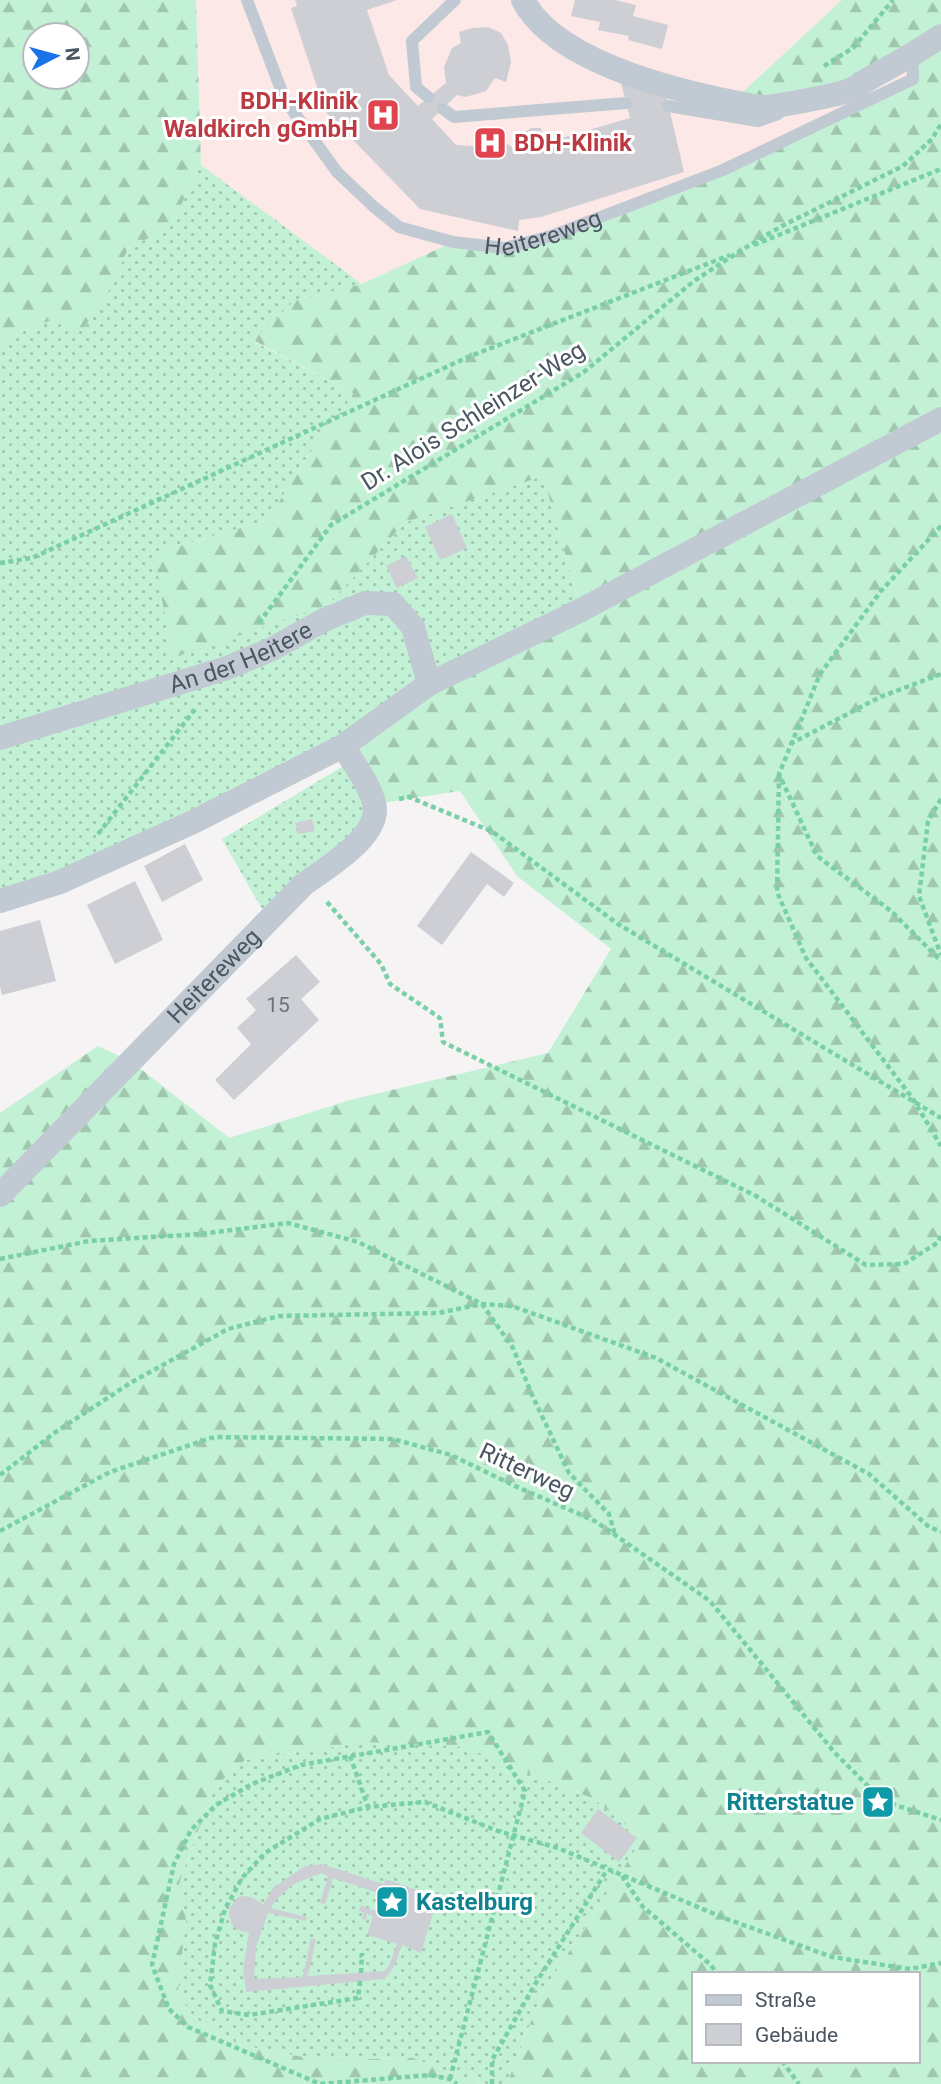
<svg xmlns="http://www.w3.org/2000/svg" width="941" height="2084" font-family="Roboto,sans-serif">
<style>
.medical{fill:#fce8e6}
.grass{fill:url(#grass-dots)}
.forest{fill:url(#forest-firs);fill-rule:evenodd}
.building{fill:#cdcfd5;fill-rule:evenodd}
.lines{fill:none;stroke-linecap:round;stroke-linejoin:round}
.path{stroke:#7ad0a6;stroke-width:4.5;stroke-dasharray:5 3.5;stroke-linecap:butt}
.service{stroke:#c1cad2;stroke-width:12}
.minor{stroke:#c1cad2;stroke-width:24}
.labels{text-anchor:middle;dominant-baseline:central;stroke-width:6;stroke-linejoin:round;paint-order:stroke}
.number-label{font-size:21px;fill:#6b747e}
.health-label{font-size:24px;font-weight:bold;fill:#be3a42;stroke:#fff;text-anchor:end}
.street-label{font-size:24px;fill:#4a5661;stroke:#fff}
.culture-label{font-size:24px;font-weight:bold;fill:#0d838f;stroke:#fff;text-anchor:end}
</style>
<defs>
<pattern id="grass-dots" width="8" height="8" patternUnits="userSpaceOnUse" patternTransform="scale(1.75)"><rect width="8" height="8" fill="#c3f1d5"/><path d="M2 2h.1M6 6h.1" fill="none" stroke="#a0c6b0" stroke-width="1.8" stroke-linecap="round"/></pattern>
<pattern id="forest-firs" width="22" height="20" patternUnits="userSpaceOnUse" patternTransform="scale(1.75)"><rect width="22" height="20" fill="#c3f1d5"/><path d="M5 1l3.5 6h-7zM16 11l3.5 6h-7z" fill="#a0c6b0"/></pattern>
</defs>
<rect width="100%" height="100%" fill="#f5f3f3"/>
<!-- medical -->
<path class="medical" d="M196,0H842L734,100L912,55L913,79L723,170L505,248L453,242L362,284L201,165Z"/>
<!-- grass -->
<path class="grass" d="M201,165L362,284L295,301L253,341L354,394L305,460L268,520L154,553L326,606L406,522L543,476L581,610L343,746L0,901V344L14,334L49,321L107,294L129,247L169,228Z
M345,765L366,805L364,826L342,848L262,909L222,839Z
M364,1742L464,1746L594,1799L643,1838L541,1995L507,2084H480L413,2058L318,2060L241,2045L193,2017L178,1993L186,1919L179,1884L213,1788L245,1760Z"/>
<!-- forest -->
<path class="forest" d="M0,0H196L201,165L169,229L129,247L107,294L82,331L49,321L14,334L0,344ZM35,35H77V77H35Z
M842,0H941V2084H507L541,1995L643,1838L594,1799L464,1747L364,1742L245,1760L213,1788L179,1884L186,1919L178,1993L193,2017L241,2045L318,2060L413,2058L480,2084H0V1113L98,1046L132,1062L229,1138L350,1100L548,1053L611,949L517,876L460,791L375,804L343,746L581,610L543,476L406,522L326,606L172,658L154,553L268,520L305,460L354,394L253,340L294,301L362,284L453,242L505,248L723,170L913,79L912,56L847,92L733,101ZM694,1974H918V2061H694Z"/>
<!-- building -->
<path class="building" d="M295,0H397L367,10L389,75L418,106L446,83L444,67L452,48L461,43L459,32L472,28L488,27L501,33L508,45L511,62L506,82L495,78L486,91L480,93L465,97L457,95L432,119L456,145L485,147L491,143H505L511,146L515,153L520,152V140L524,133L531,128H541L544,143L630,118L619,75L664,86L684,172L541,217L519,220L518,231L420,209L325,111L291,8L297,6Z
M575,0H615L636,5L633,16L668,25L662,49L628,40L629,36L598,30L600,22L571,16Z
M452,514L467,548L440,560L425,527Z
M406,556L418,578L397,588L386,566Z
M312,819L315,831L298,834L295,823Z
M185,844L203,880L162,902L144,866Z
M471,852L514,883L504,897L487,884L442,945L417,926Z
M135,881L163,940L115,964L87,905Z
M40,920L56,981L2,995L0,987V931Z
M296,955L320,982L301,999L319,1020L234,1100L215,1080L251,1044L237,1028L256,1010L246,999Z
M598,1809L637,1838L619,1862L581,1833Z
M322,1864L384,1884L385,1879L438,1897L421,1953L402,1945L394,1967L385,1979L246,1992L243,1969L249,1933L238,1930L232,1925L229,1914L230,1907L238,1897L244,1896L251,1897L263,1904L274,1887L305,1866ZM321,1873L328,1876L320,1903L325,1904L333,1878L381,1894L375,1911L361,1905L359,1911L364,1913L362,1919L366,1920L367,1914L373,1916L367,1935L397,1944L389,1966L384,1971L308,1976L316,1939L311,1938L303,1977L254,1979L256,1947L268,1913L306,1921L307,1917L270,1908L279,1897L294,1884Z"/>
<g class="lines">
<!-- path -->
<path class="path" d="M824,66L853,48L893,0
M754,245L941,169
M941,526L881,591L820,674L779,774L817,856L891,911L941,961
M0,563L32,558L468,357L730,255
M259,623L331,525L584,372L694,281L740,251L780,227L903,166L932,139L941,124
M790,744L880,697L941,674
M779,775L777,892L806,958L913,1099L941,1146
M399,799L409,797L493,832L618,924L941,1118
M941,799L928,821L919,896L941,955
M98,834L196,708
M327,902L381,964L390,984L440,1018L443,1042L756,1196L866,1265L904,1264L937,1243L941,1236
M0,1259L89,1241L200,1234L288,1223L358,1242L482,1304L513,1348L532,1395L569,1473L609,1514L615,1535
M0,1475L57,1431L132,1382L228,1329L279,1316L438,1313L482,1304L512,1306L656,1358L869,1474L928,1526L941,1532
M0,1531L110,1472L214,1437L393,1439L451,1455L515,1486L595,1521L710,1601L835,1753L883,1801L941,1820
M350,1756L368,1807
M622,1876L643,1907L711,1965L717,1974
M361,1973L362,1953
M360,1981L358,1998L249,2015L222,2011L210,1985L215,1944L225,1909L242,1878L265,1853L320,1819L368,1807L425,1802L498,1831L558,1848L724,1918L832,1957L910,1969L941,1963
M782,2061L799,2084
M450,2079L525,1791L488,1732L301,1765L252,1784L216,1805L191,1830L174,1864L152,1965L169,2009L188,2027L320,2084L430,2075L450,2079L457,2084
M492,2084V2060L534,1986L607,1870"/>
<!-- service -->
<g class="service">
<path id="s1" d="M247,0L285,100L337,172L374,207L399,227L453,242L505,248L551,236L723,170L913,79L912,55"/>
<path d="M428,97L416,87L412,41L455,0"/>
<path d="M668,106L758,121L778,114"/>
<path d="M443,109L454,117L626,103"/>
</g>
<!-- minor -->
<g class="minor">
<path d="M523,0C557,66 692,95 760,107C771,108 831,96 844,92C854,90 864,82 872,77C896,64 919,51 941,36"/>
<path id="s2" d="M0,738L227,668L272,649L324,620L365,603L393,604L413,627L429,684"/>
<path d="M0,901L60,882L193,822L343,746L429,684L581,610L941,419"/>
<path id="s3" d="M0,1195L304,884C326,868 383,835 374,803C369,783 353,763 343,746"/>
</g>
</g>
<!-- icons -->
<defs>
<symbol id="hospital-square" viewBox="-11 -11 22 22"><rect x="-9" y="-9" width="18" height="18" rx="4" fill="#e0444e" stroke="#fff"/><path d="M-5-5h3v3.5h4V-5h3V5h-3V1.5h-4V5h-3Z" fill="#fff"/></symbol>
<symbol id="sight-square" viewBox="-11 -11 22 22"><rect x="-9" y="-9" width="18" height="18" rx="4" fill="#0f9aa8" stroke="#fff"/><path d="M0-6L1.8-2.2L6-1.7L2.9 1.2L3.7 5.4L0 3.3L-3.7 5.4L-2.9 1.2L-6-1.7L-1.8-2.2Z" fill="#fff"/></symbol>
</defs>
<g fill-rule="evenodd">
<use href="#hospital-square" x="364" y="96" width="38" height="38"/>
<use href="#hospital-square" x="471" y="124" width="38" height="38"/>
<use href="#sight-square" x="859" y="1783" width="38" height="38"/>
<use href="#sight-square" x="373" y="1883" width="38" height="38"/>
</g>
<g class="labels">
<!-- number labels -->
<g class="number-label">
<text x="278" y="1005">15</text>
</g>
<!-- health labels -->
<g class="health-label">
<text x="358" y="101">BDH-Klinik<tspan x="358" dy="28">Waldkirch gGmbH</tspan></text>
<text x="514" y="143" text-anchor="start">BDH-Klinik</text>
</g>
<!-- street labels -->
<g class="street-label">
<text stroke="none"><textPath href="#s1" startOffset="427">Heitereweg</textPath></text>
<text transform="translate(473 416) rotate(-32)">Dr. Alois Schleinzer-Weg</text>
<text stroke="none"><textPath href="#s2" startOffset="254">An der Heitere</textPath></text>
<text stroke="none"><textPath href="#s3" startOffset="306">Heitereweg</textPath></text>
<text transform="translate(527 1471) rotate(25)">Ritterweg</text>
</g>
<!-- culture labels -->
<g class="culture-label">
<text x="854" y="1802">Ritterstatue</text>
<text x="416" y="1902" text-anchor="start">Kastelburg</text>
</g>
</g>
<!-- legend -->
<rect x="692" y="1972" width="228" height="91" fill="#ffffff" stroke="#b7bbc0" stroke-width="2"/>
<rect x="706" y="1995" width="35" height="10" fill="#c1cad2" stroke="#b7bbc0" stroke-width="2"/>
<text x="755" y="2007" font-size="21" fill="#4a5661">Straße</text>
<rect x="706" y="2024" width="35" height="21" fill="#cdcfd5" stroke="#b7bbc0" stroke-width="2"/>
<text x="755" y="2042" font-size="21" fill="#4a5661">Gebäude</text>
<!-- north arrow -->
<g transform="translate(56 56) rotate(84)"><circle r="33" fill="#ffffff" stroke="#b7bbc0" stroke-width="2"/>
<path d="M0-5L12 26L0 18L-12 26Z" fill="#1a73e8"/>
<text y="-10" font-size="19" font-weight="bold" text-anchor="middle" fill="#4a5661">N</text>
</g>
</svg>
